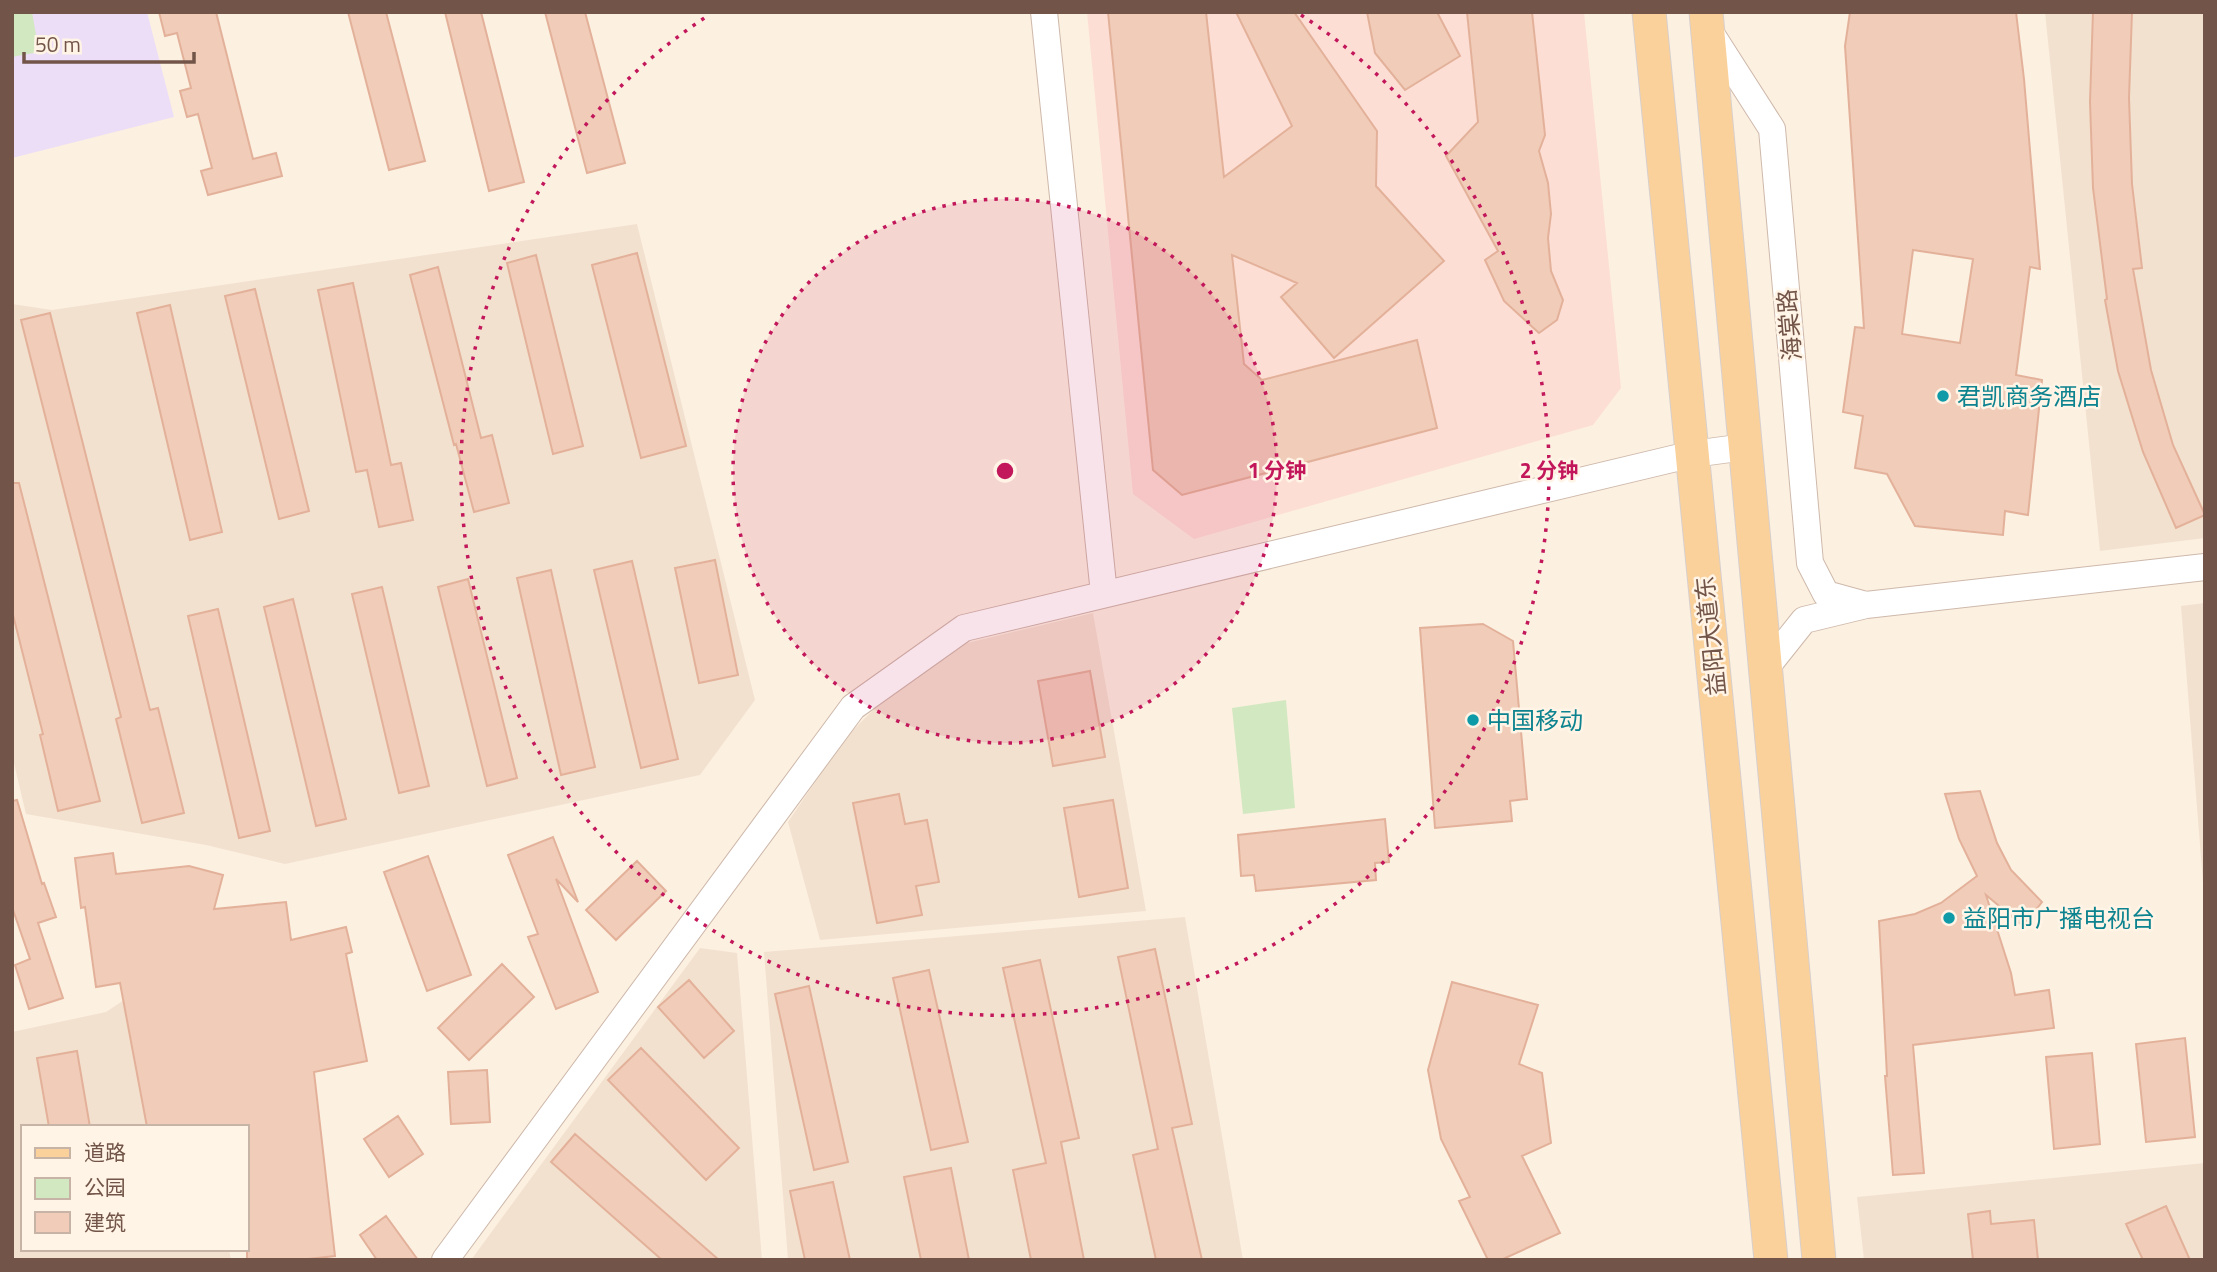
<svg xmlns="http://www.w3.org/2000/svg" width="2217" height="1272" font-family="'Titillium Web','Noto Sans SC',sans-serif">
<style>
.residential{fill:#f3e1cf}
.commercial{fill:#fcded4}
.education{fill:#eddef7}
.green{fill:#d2e8c0}
.building{fill:#f0ccb9;stroke:#e3b19a;stroke-width:2;fill-rule:evenodd}
.lines{fill:none;stroke-linecap:round;stroke-linejoin:round}
.tertiary-casing{stroke:#ceb9ab;stroke-width:28}
.primary-casing{stroke:#d8cfcc;stroke-width:35}
.tertiary{stroke:#fff;stroke-width:26}
.primary{stroke:#fad19a;stroke-width:33}
.ring{fill:none;stroke:#c2185b;stroke-width:3.5;stroke-dasharray:3.5 7}
.culture-dot{fill:#0f9aa8;stroke:#fff4e6;stroke-width:2.5}
.labels{text-anchor:middle;dominant-baseline:central;stroke-width:5;stroke-linejoin:round;paint-order:stroke}
.street-label{font-size:24px;fill:#725548;stroke:#fff4e6}
.culture-label{font-size:24px;fill:#0d838f;stroke:#fff4e6;text-anchor:start}
.centre{fill:#c2185b;stroke:#fff4e6;stroke-width:3.5}
.ring-label{font-size:21px;text-anchor:middle;font-weight:bold;fill:#c2185b;stroke:#fff4e6;stroke-width:5;stroke-linejoin:round;paint-order:stroke}
</style>
<rect width="100%" height="100%" fill="#fcf0e1"/>
<!-- residential -->
<path class="residential" d="M2045,12H2205V538L2100,551Z
M637,224L755,700L700,775L285,864L206,845L26,814L12,755V304L52,310Z
M2205,603V908L2181,606Z
M1093,613L1146,911L820,940L788,822L844,739L899,684L967,643Z
M1185,917L1243,1260H788L764,952Z
M700,948L737,953L762,1260H471Z
M133,994L208,1127H23V1249H229L231,1260H12V1032L106,1012Z
M2205,1163V1260H1864L1857,1197Z"/>
<!-- commercial -->
<path class="commercial" d="M1087,12H1584L1621,388L1593,425L1194,539L1133,494Z"/>
<!-- education -->
<path class="education" d="M12,12H147L174,117L12,158Z"/>
<!-- green -->
<path class="green" d="M12,12H32L39,52L12,57Z
M1286,700L1295,808L1243,814L1232,708Z"/>
<!-- building -->
<path class="building" d="M159,12H216L253,159L276,153L282,176L208,195L201,171L212,168L198,114L187,117L180,91L191,88L177,33L165,36Z
M348,12H386L425,161L389,170Z
M445,12H481L524,182L489,191Z
M545,12H585L625,163L587,173Z
M1108,12H1206L1224,177L1292,126L1236,12H1294L1377,131L1376,186L1444,261L1334,358L1281,297L1297,283L1232,255L1244,364L1262,380L1417,340L1437,428L1182,495L1153,470Z
M1367,12H1437L1460,56L1405,90L1375,53Z
M1467,12H1532L1545,135L1539,151L1548,183L1551,214L1548,238L1551,271L1563,300L1557,320L1539,333L1504,301L1485,260L1498,251L1446,156L1478,122Z
M1850,12H2016L2024,79L2040,269L2030,267L2016,375L2042,380L2028,515L2005,511L2003,535L1915,526L1887,474L1855,468L1863,416L1843,412L1855,327L1864,328L1845,46ZM1913,250L1973,259L1960,343L1902,334Z
M2093,12H2132L2129,98L2132,184L2142,268L2133,269L2151,370L2173,445L2205,515L2176,528L2143,452L2118,371L2105,300L2107,299L2093,188L2090,102Z
M637,253L686,446L641,458L592,265Z
M536,255L583,446L553,454L507,263Z
M438,267L481,438L492,435L509,503L474,512L456,444L454,445L410,275Z
M353,283L391,465L401,463L413,520L379,527L367,470L356,472L318,290Z
M255,289L309,511L279,519L225,296Z
M170,305L222,532L190,540L137,313Z
M50,313L150,710L158,708L184,813L142,823L116,719L121,717L21,320Z
M12,483H19L100,801L58,811L40,735L43,734L12,611Z
M715,560L738,675L699,683L675,568Z
M632,561L678,759L641,768L594,570Z
M551,570L595,767L561,775L517,578Z
M468,579L517,778L487,786L438,587Z
M382,587L429,786L399,793L352,594Z
M293,599L346,819L316,826L264,607Z
M218,609L270,831L239,838L188,616Z
M1483,624L1513,641L1527,799L1510,801L1512,821L1435,828L1420,628Z
M1090,671L1105,757L1053,766L1038,681Z
M1980,791L1997,843L2011,870L2042,902L2023,926L1986,895L2011,973L2015,995L2049,990L2054,1028L1913,1045L1924,1173L1893,1175L1885,1076H1887L1879,921L1915,914L1941,903L1977,876L1959,839L1945,794Z
M899,794L905,824L927,820L939,882L916,886L922,915L877,923L853,803Z
M17,800L42,884L44,883L56,917L38,923L63,998L29,1009L15,965L30,959L12,907V801Z
M1113,800L1128,888L1079,897L1064,808Z
M1385,819L1389,862L1375,863L1376,880L1256,891L1254,875L1241,876L1238,835Z
M553,837L578,902L556,879L598,992L556,1009L528,937L538,934L508,855Z
M113,853L116,874L189,866L223,875L214,909L286,902L291,940L346,927L352,952L346,954L367,1061L314,1072L335,1256L299,1260H247V1127H147L120,983L96,987L85,907L81,908L75,858Z
M428,856L471,975L427,991L384,872Z
M637,861L666,891L616,940L586,910Z
M1155,949L1192,1124L1172,1128L1202,1260H1156L1133,1155L1158,1149L1118,957Z
M1040,960L1079,1138L1061,1142L1084,1260H1031L1013,1170L1046,1163L1003,968Z
M502,964L534,997L469,1060L438,1028Z
M929,970L968,1142L931,1150L893,978Z
M689,980L734,1031L704,1058L658,1007Z
M1452,982L1538,1005L1519,1064L1542,1073L1551,1143L1522,1156L1560,1233L1501,1260H1488L1459,1201L1470,1197L1441,1139L1428,1070Z
M809,986L848,1162L814,1170L775,994Z
M2185,1038L2195,1137L2146,1142L2136,1044Z
M641,1048L739,1148L706,1180L608,1080Z
M77,1051L90,1127H49L37,1058Z
M2092,1053L2100,1144L2054,1149L2046,1057Z
M487,1070L490,1122L451,1124L448,1072Z
M398,1116L423,1154L389,1177L364,1139Z
M575,1134L719,1260H662L551,1162Z
M951,1168L969,1260H921L904,1177Z
M833,1182L850,1260H805L790,1191Z
M2166,1206L2190,1260H2143L2126,1224Z
M1990,1211L1991,1224L2034,1220L2038,1260H1973L1968,1214Z
M386,1216L418,1260H377L360,1235Z"/>
<g class="lines">
<defs>
<path id="tertiary" d="M1044,12L1104,594
M1708,29L1772,129L1810,563L1826,594L1866,605
M1765,669L1804,620L1866,605L2205,567
M445,1260L853,707L964,628L1693,454L1745,447"/>
<path id="primary" d="M1649,12L1771,1260
M1706,12L1819,1260"/>
</defs>
<!-- tertiary casing -->
<use href="#tertiary" class="tertiary-casing"/>
<!-- primary casing -->
<use href="#primary" class="primary-casing"/>
<!-- tertiary -->
<use href="#tertiary" class="tertiary"/>
<!-- primary -->
<use href="#primary" class="primary"/>
</g>
<!-- distance rings -->
<circle cx="1005" cy="471" r="272" fill="#c2185b" fill-opacity=".12"/>
<g class="ring">
<circle cx="1005" cy="471" r="272"/>
<path d="M1301 15A544 544 0 1 1 709 15"/>
</g>
<!-- markers -->
<g class="culture-dot">
<circle cx="1943" cy="396" r="7"/>
<circle cx="1473" cy="720" r="7"/>
<circle cx="1949" cy="918" r="7"/>
</g>
<g class="labels">
<!-- street labels -->
<g class="street-label">
<text transform="translate(1789 325) rotate(-95)">海棠路</text>
<text transform="translate(1710 636) rotate(-96)">益阳大道东</text>
</g>
<!-- culture labels -->
<g class="culture-label">
<text x="1957" y="396">君凯商务酒店</text>
<text x="1487" y="720">中国移动</text>
<text x="1963" y="918">益阳市广播电视台</text>
</g>
</g>
<circle cx="1005" cy="471" r="10" class="centre"/>
<g class="ring-label">
<text x="1277" y="478">1 分钟</text>
<text x="1549" y="478">2 分钟</text>
</g>
<!-- border -->
<rect width="2217" height="1272" fill="none" stroke="#725548" stroke-width="28"/>
<!-- legend -->
<rect x="21" y="1125" width="228" height="126" fill="#fff4e6" stroke="#c7b4a7" stroke-width="2"/>
<rect x="35" y="1148" width="35" height="10" fill="#fad19a" stroke="#c7b4a7" stroke-width="2"/>
<text x="84" y="1160" font-size="21" fill="#725548">道路</text>
<rect x="35" y="1178" width="35" height="21" fill="#d2e8c0" stroke="#c7b4a7" stroke-width="2"/>
<text x="84" y="1195" font-size="21" fill="#725548">公园</text>
<rect x="35" y="1212" width="35" height="21" fill="#f0ccb9" stroke="#c7b4a7" stroke-width="2"/>
<text x="84" y="1230" font-size="21" fill="#725548">建筑</text>
<!-- scale -->
<path d="M24 52v10h170v-10" fill="none" stroke="#725548" stroke-width="3.5"/>
<text x="35" y="52" font-size="21" fill="#725548" stroke="#fff4e6" stroke-width="5" paint-order="stroke">50 m</text>
</svg>
